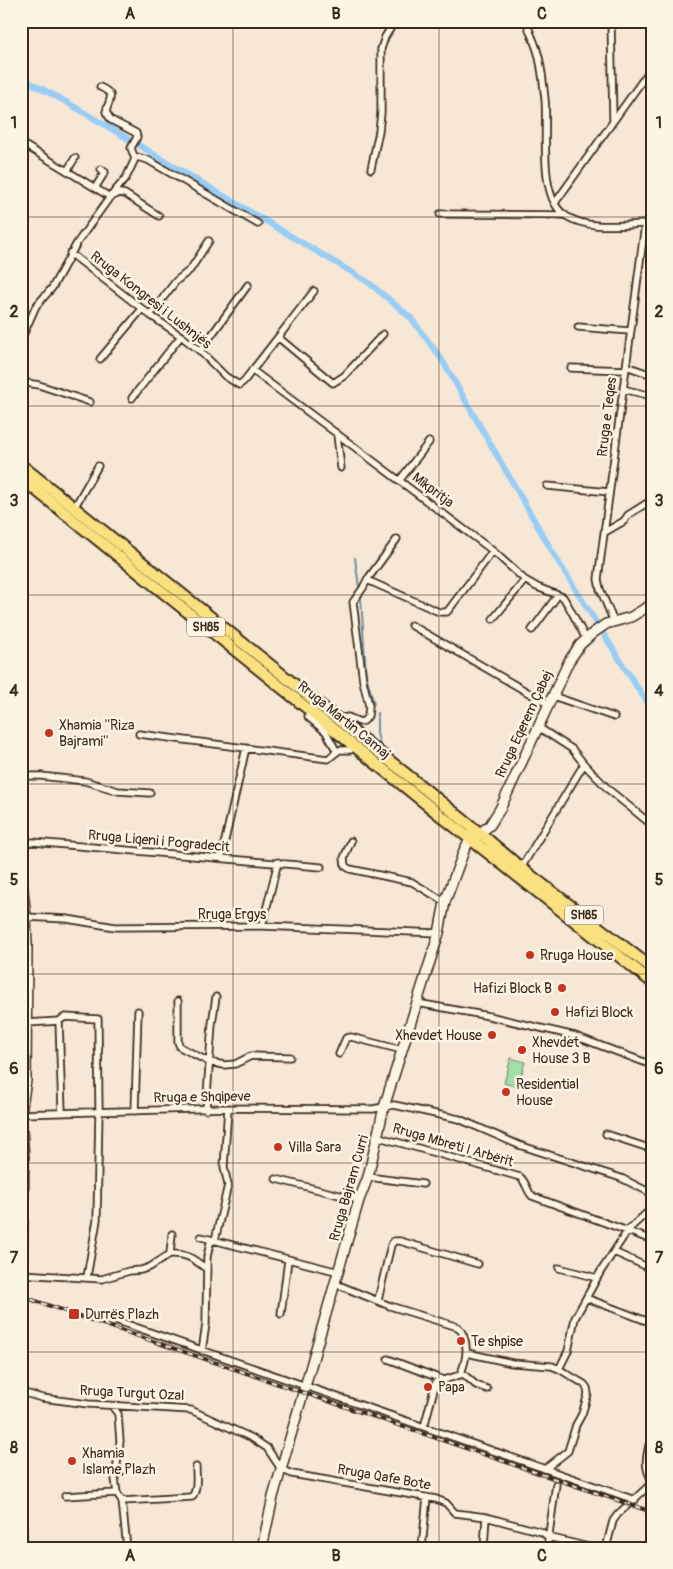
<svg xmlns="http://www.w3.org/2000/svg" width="673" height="1569" font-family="Pangolin,sans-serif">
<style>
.green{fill:#a0dfa8;stroke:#6e8463}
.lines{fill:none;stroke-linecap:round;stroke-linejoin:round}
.stream{stroke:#738ca0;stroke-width:2}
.canal{stroke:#98cdf6;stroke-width:6}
.street-casing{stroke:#3b2a1e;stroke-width:9}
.secondary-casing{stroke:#3b2a1e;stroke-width:12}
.highway-casing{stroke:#3b2a1e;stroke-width:14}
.street{stroke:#fcf5e5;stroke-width:5.5}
.secondary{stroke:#fcf5e5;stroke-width:9}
.highway{stroke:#fae180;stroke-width:10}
.rail-casing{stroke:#3b2a1e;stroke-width:4}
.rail{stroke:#fcf5e5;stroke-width:2;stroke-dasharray:5.5;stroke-linecap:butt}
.grid{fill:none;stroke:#3b2a1e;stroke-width:1;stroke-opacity:0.55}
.poi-dot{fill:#c8321e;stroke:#fcf5e5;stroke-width:2}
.labels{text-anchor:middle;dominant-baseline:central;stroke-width:5;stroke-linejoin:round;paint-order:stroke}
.shield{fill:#fcf5e5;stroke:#75675a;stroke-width:1}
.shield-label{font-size:12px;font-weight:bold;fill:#3b2a1e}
.street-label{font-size:14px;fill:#3b2a1e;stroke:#fcf5e5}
.poi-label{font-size:14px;fill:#3b2a1e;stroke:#fcf5e5;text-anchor:start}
.neatline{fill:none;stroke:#3b2a1e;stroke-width:2}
.grid-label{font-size:16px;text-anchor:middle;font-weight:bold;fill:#3b2a1e}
</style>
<rect width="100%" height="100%" fill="#f7e7d5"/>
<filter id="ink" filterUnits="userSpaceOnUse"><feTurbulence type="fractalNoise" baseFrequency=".02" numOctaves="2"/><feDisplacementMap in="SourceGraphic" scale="10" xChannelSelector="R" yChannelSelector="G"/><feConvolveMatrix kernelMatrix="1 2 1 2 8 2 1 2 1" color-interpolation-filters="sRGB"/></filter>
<g filter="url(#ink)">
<!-- green -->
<path class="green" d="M511,1058L525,1062L518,1087L504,1083Z"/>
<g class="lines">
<!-- stream -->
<path class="stream" d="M355,558L359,587
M361,598L366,675L374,704
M377,713V733L380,745"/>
<!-- canal -->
<path class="canal" d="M21,78L63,100L368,282L410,317L441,358L556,558L635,684L652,709"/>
<defs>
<path id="street" d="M526,21C529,31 534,40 537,50C542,65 543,83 545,99C548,129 537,198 566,216C589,230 619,225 645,224
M611,21L613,120
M652,21V31
M100,87C117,95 109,98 106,112L111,120L136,133L137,137L131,148L135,159
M21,143L110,197L120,193L125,194L159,216
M371,169L379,131L381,113V49L385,37L395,21
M67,171L75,158
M95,188L105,172L101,169
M555,203L652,67
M440,214L565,215
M70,253L150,315L181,336L200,351L225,376L239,385L244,381L314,291
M150,315L176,281L190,270L209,241
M578,327L630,331
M279,338L333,383L344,376L383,334
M21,340L36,306L52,288L77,243L110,197L126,178L135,159L137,157L148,160L258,224
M200,351L248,285
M100,359L142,309
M626,366L652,375
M571,368L625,370
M252,370L493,551L525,580L537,587L563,597L568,605L586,639
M21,382L39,385L90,402
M623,389L652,396
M132,398L181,336
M337,435L341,468
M399,481L429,442
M547,486L609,492
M74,508L98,466
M605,532L624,521L628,515L647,503
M367,580L439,612H447L493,551
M493,619L525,580
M614,622L600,589L598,579L645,224L652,214
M411,625L548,704
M532,630L558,595
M553,696L614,717
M309,709L308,717L326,732L337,752
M337,719L348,717L360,722L364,721L368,716L369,706L363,681L353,602L363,588L367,580L397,539
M538,727L572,749L584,764L609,790L652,825
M139,734L328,759L339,750H350L355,746
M21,776H41L85,781L118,791L150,793
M351,841L344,858L345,866L350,869L412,882L445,902
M21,844L33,842L321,867
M221,858L246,748
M521,868L584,764
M26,917L67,919L115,927L262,926L439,933
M262,926L278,862
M178,1001V1042L180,1047L209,1062L224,1065L235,1064L251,1056L290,1057
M417,1003L489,1016L575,1036L652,1065
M59,1021L62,1112
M27,1023L59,1021L65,1017L98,1019L99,1111L97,1220L87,1277
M339,1054L346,1038L351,1037L402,1050
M206,1110L212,1024L216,997
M135,1111L138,1011
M21,1114L228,1108L373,1109L394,1105L459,1119L519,1145L621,1178L647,1191L652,1195
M606,1134L652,1149
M379,1137L520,1177C527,1183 526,1190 532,1196L652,1240
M368,1177L423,1184
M276,1179L359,1200
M201,1237L339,1272
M614,1252L652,1269
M170,1254C188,1253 194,1260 207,1269
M559,1268L597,1278
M22,1274L102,1279L129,1271L141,1270L150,1267L170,1254L172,1234
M336,1284L390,1306L458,1327C470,1340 467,1360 460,1375L444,1380L388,1359
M586,1298L652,1323
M378,1300L391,1245L394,1241H400L478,1264
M281,1314L288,1260
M112,1319L635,1500
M202,1351L206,1324L207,1257L210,1243L215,1240L228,1185L224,1167L228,1108
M467,1353L512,1363L552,1366L559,1369L584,1384L587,1388L588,1394L582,1414L576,1425L568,1451L545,1469
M559,1369L568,1351L575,1318L601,1271L628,1230L652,1208
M461,1372L476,1385L487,1389
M21,1392L42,1398L88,1404L191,1410L252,1438L267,1448L281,1469L292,1474L436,1499L446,1503L455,1513L486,1517L542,1532L548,1537L593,1548
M112,1406L118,1414L120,1441L115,1479L117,1493L122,1501L127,1548
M424,1427L437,1378
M649,1445C646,1458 644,1468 652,1480
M65,1496L117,1493
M122,1501L192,1497C198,1489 196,1477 196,1467
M422,1548L427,1497
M484,1548L486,1517
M547,1548L556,1484
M606,1548L613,1521L618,1514L652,1483"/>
<path id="secondary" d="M21,874L26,917L27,945L26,1080L21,1113
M21,1116L24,1159L21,1312
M21,1316V1383
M21,1519L22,1548
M262,1548L273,1497L359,1200L368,1177L384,1107L439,933L445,902L465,848L469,842L490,825L500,809L569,661L580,645L593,633L606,624L631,617L652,604"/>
<path id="highway" d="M21,465L487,839L521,868L652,968
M21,478L440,815L652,982"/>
</defs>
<!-- street casing -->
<use href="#street" class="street-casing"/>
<!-- secondary casing -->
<use href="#secondary" class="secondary-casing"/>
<!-- highway casing -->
<use href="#highway" class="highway-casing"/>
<!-- street -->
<use href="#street" class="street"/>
<!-- secondary -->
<use href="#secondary" class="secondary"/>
<!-- highway -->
<use href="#highway" class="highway"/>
<defs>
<path id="rail" d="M21,1296L652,1512"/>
</defs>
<!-- rail casing -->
<use href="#rail" class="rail-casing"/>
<!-- rail -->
<use href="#rail" class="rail"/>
</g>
</g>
<!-- grid -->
<path class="grid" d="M233,21V1548M439,21V1548M21,217H652M21,406H652M21,595H652M21,784H652M21,974H652M21,1163H652M21,1352H652"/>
<!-- markers -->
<g class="poi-dot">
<circle cx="49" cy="733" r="5"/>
<circle cx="530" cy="955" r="5"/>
<circle cx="562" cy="988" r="5"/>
<circle cx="555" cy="1012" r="5"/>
<circle cx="492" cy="1035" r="5"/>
<circle cx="522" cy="1050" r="5"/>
<circle cx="506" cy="1092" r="5"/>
<circle cx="278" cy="1147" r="5"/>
<rect x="68" y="1308" width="12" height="12" rx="2.5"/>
<circle cx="461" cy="1341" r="5"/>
<circle cx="428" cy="1387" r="5"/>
<circle cx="72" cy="1461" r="5"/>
</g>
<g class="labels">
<!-- shield labels -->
<g class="shield">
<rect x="187" y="617.5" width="38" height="19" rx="4"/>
<rect x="565" y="905.5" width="38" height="19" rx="4"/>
</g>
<g class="shield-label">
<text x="206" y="627">SH85</text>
<text x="584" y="915">SH85</text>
</g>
<!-- street labels -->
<g class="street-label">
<text transform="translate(151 300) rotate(38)">Rruga Kongresi i Lushnjës</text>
<text transform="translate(607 417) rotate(-83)">Rruga e Teqes</text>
<text transform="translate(433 490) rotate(37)">Mikpritja</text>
<text transform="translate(344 720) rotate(39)">Rruga Martin Camaj</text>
<text transform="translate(524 724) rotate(-65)">Rruga Eqerem Çabej</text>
<text transform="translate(159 841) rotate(5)">Rruga Liqeni i Pogradecit</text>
<text x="232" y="914">Rruga Ergys</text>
<text transform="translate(202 1097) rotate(-1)">Rruga e Shqipeve</text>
<text transform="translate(453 1145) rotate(16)">Rruga Mbreti I Arbërit</text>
<text transform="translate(349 1188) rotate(-74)">Rruga Bajram Curri</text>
<text transform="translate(132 1393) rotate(3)">Rruga Turgut Ozal</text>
<text transform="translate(384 1477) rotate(10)">Rruga Qafe Bote</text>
</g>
<!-- poi labels -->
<g class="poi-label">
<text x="59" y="725">Xhamia ''Riza<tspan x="59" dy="16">Bajrami''</tspan></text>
<text x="540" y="955">Rruga House</text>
<text x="552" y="988" text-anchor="end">Hafizi Block B</text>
<text x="565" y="1012">Hafizi Block</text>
<text x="482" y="1035" text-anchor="end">Xhevdet House</text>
<text x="532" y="1042">Xhevdet<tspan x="532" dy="16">House 3 B</tspan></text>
<text x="516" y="1084">Residential<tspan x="516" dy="16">House</tspan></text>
<text x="288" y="1147">Villa Sara</text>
<text x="85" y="1314">Durrës Plazh</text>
<text x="471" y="1341">Te shpise</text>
<text x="438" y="1387">Papa</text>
<text x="82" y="1453">Xhamia<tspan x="82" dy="16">Islame,Plazh</tspan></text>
</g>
</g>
<!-- margin -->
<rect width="673" height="1569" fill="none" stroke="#fcf5e5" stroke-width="55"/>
<rect x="28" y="28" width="618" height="1514" class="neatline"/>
<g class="grid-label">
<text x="130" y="19">A</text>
<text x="336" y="19">B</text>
<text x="542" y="19">C</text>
<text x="14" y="128">1</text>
<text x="659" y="128">1</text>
<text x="14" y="317">2</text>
<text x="659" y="317">2</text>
<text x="14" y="506">3</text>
<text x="659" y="506">3</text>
<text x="14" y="696">4</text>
<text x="659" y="696">4</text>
<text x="14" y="885">5</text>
<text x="659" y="885">5</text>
<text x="14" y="1074">6</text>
<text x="659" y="1074">6</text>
<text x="14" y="1263">7</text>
<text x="659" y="1263">7</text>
<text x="14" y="1453">8</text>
<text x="659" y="1453">8</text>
<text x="130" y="1561">A</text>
<text x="336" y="1561">B</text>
<text x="542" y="1561">C</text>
</g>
</svg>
